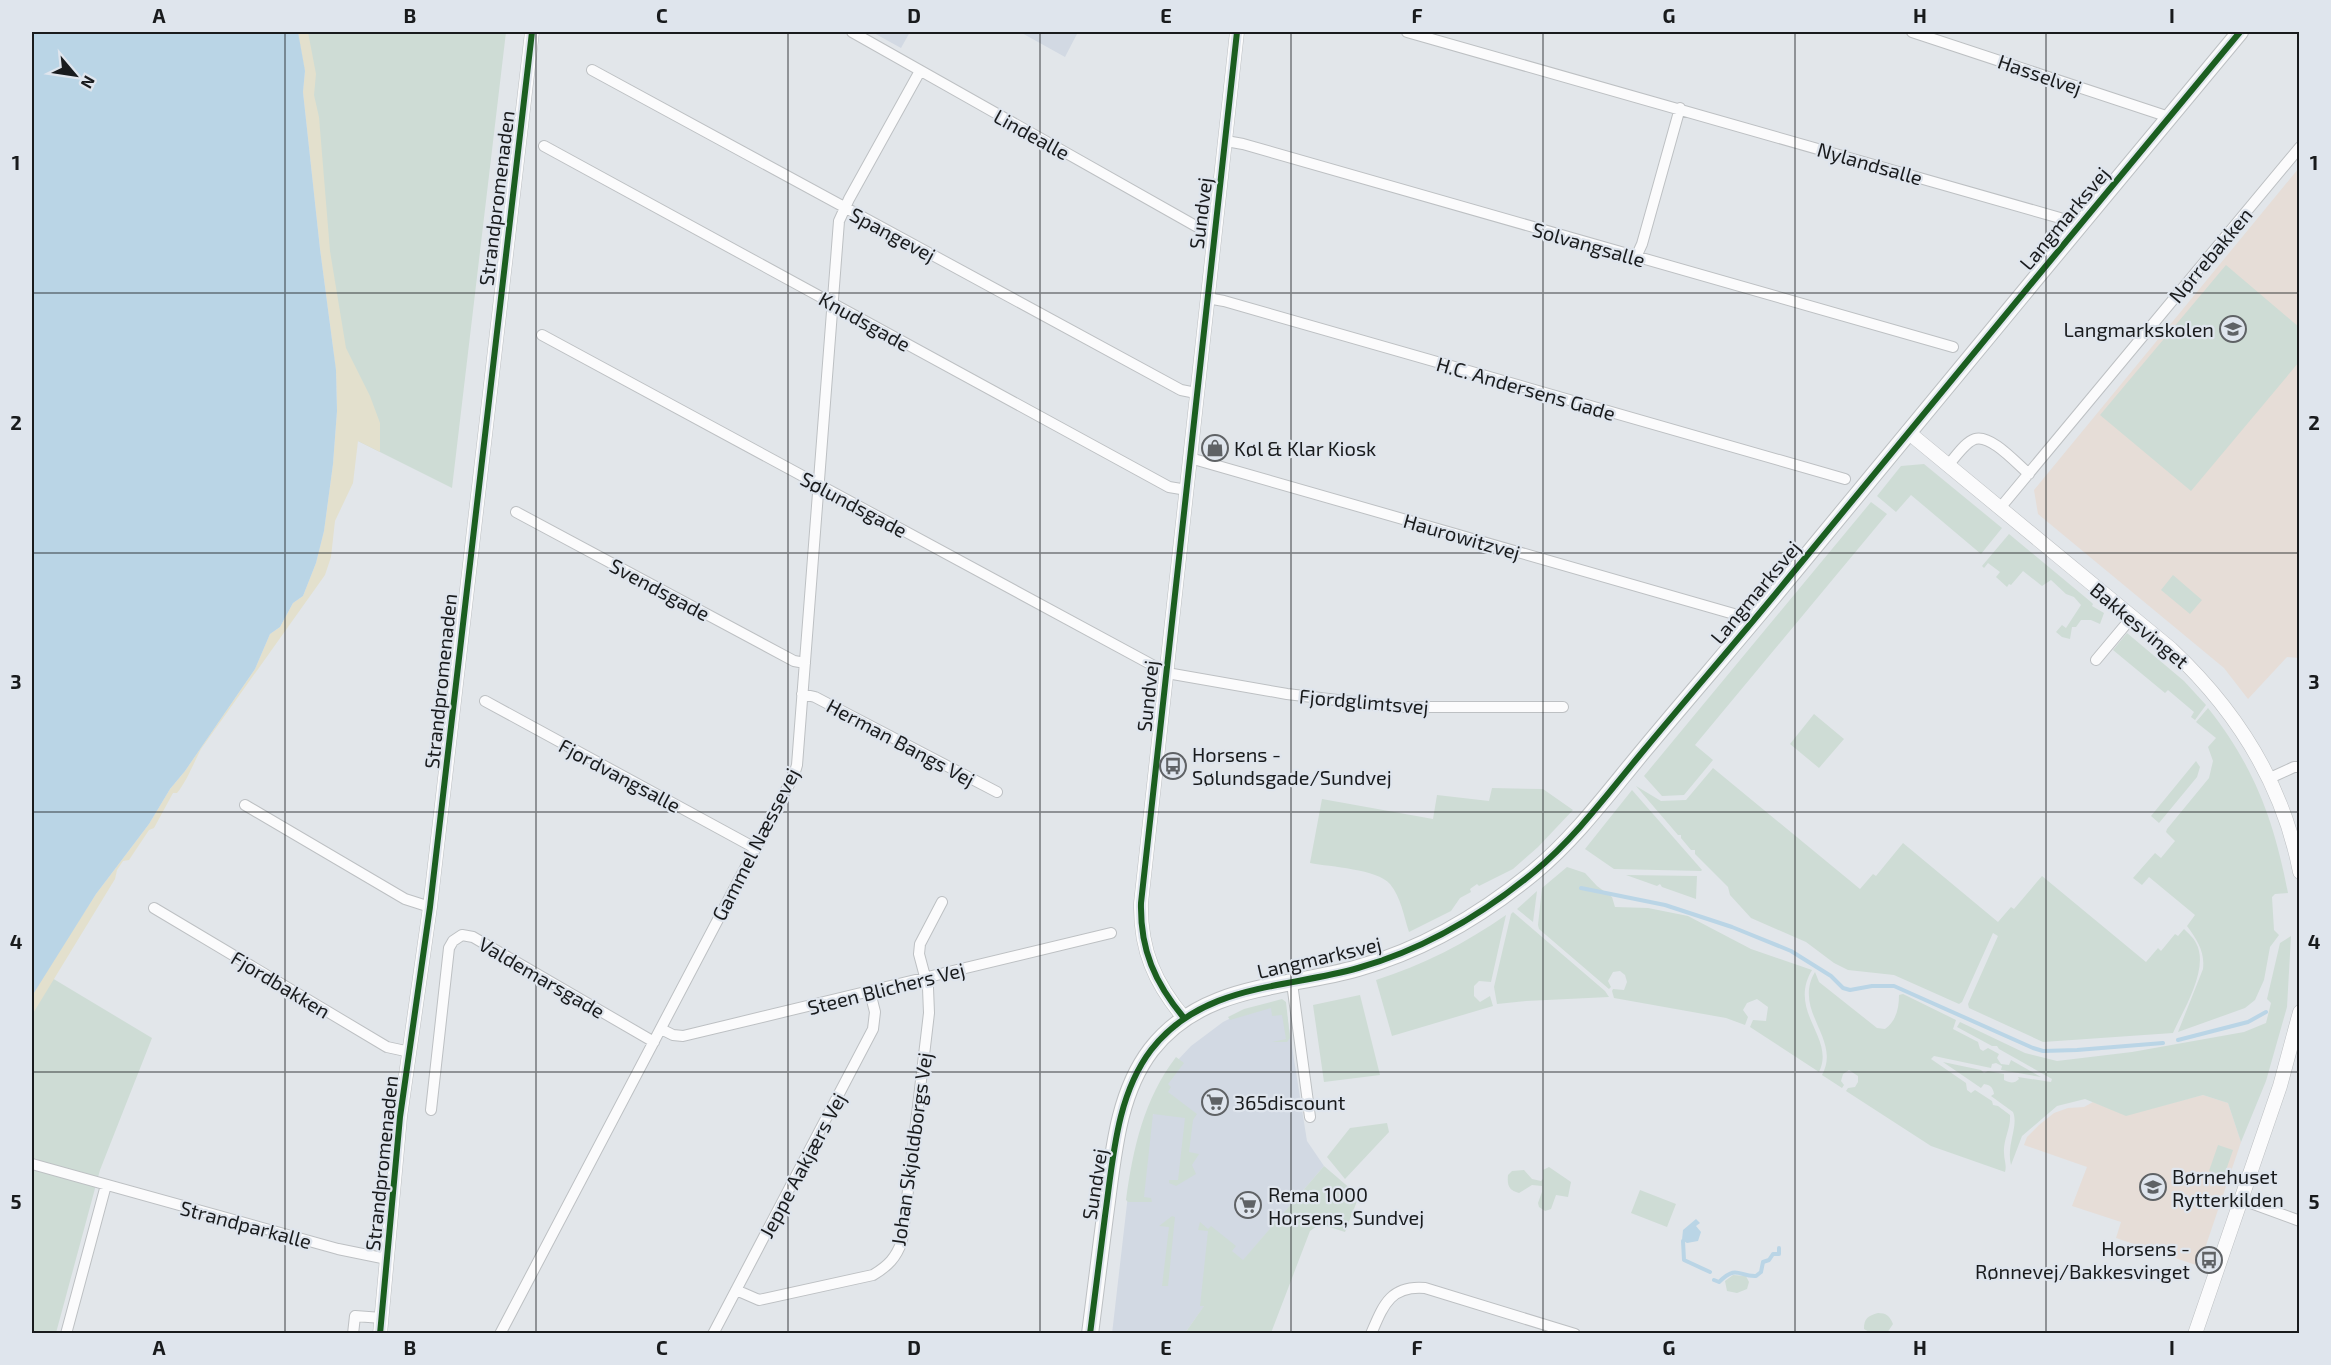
<svg xmlns="http://www.w3.org/2000/svg" width="2331" height="1365" font-family="'Exo 2',sans-serif">
<style>
.built{fill:#d2d9e3}
.education{fill:#e6ddd7}
.green{fill:#cedcd5}
.sand{fill:#e3e0cd}
.water{fill:#bad5e6}
.lines{fill:none;stroke-linecap:round;stroke-linejoin:round}
.stream{stroke:#bad5e6;stroke-width:4}
.minor-casing{stroke:#bdc0c3;stroke-width:12}
.tertiary-casing{stroke:#bdc0c3;stroke-width:15}
.secondary-casing{stroke:#bdc0c3;stroke-width:18}
.minor{stroke:#fbfbfc;stroke-width:10}
.tertiary{stroke:#fbfbfc;stroke-width:14}
.secondary{stroke:#fbfbfc;stroke-width:16}
.cycleway-casing{stroke:#dfe5ed;stroke-width:10}
.cycleway{stroke:#1b5e20;stroke-width:6}
.grid{fill:none;stroke:#191b1d;stroke-width:1.5;stroke-opacity:0.55}
.labels{text-anchor:middle;dominant-baseline:central;stroke-width:4.5;stroke-linejoin:round;paint-order:stroke}
.street-label{font-size:20px;fill:#191b1d;stroke:#dfe5ed}
.poi-label{font-size:20px;fill:#191b1d;stroke:#dfe5ed;text-anchor:start}
.neatline{fill:none;stroke:#191b1d;stroke-width:2}
.grid-label{font-size:20px;text-anchor:middle;font-weight:bold;fill:#191b1d}
</style>
<rect width="100%" height="100%" fill="#e2e6ea"/>
<!-- built -->
<path class="built" d="M872,32H910L901,48Z
M1020,32H1078L1065,57Z
M1277,1003L1286,1009L1307,1141L1324,1166L1205,1305L1185,1333L1112,1334L1128,1195L1135,1156L1176,1062L1191,1046L1223,1022L1231,1018Z"/>
<!-- education -->
<path class="education" d="M2299,168V658L2287,657L2248,699L2224,668L2038,514L2034,490Z
M2203,1095L2228,1103L2241,1142L2199,1266L2116,1238L2121,1222L2072,1206L2087,1167L2024,1145L2027,1137L2039,1125L2054,1113L2068,1108L2084,1107L2093,1102L2126,1115Z"/>
<!-- green -->
<path class="green" d="M298,32H506L452,488L358,441L336,370L305,71Z
M2226,265L2299,327V362L2191,491L2100,415Z
M1924,464L2002,528L1981,554L1911,495L1896,512L1877,496L1901,466Z
M1871,502L1887,514L1695,745L1713,760L1684,795L1662,796L1644,776Z
M2009,534L2091,602L2093,604L2092,606L2104,613L2100,624L2091,620H2081L2076,627H2072L2070,639L2062,637L2056,632L2062,625L2066,628L2081,605L2074,597L2066,594L2051,580L2042,586L2023,571L2011,585L2009,584L2007,587L1996,577L2000,572L1988,563L1984,568L1982,566Z
M2173,575L2202,600L2190,614L2161,590Z
M2127,633L2184,681L2206,705L2195,720L2191,717L2194,712L2168,690L2165,693L2113,650Z
M2208,708C2254,766 2274,820 2288,893L2275,894L2272,897L2274,930L2279,935L2270,947L2264,980L2255,1000L2245,1008L2178,1032L2203,969C2205,951 2197,940 2187,926L2195,915L2149,877L2142,885L2133,878L2155,853L2161,858L2175,841L2166,832L2167,829L2209,778L2213,761L2208,747L2216,738L2196,722Z
M1814,714L1844,739L1819,768L1790,744Z
M2196,761L2200,767L2197,777L2159,823L2151,816Z
M1713,768L1860,889L1873,874L1876,876L1903,843L1998,922L2011,907L2014,909L2042,876L2146,962L2158,948L2161,951L2175,934L2178,936L2184,929C2188,933 2194,938 2196,943C2210,968 2183,1010 2173,1033L2043,1042L1969,1008L1968,1004L1998,936L1993,933L1962,1002L1959,1004L1894,975L1848,970L1834,963L1806,942L1751,918L1730,895L1728,887L1695,854V850H1691L1681,838V835H1678L1636,786L1661,801L1686,800Z
M1492,788L1543,789L1573,810L1538,847L1513,869L1479,886L1477,884L1470,889L1471,892L1460,898L1451,911L1409,932C1404,917 1401,897 1390,884C1377,869 1331,867 1310,863L1322,799L1433,819L1437,795L1489,801Z
M1632,790L1702,870L1701,871L1614,869L1585,849Z
M1567,867L1585,873L1597,886L1612,897L1615,907L1648,908L1688,916L1751,949L1812,970C1787,1012 1836,1038 1819,1072L1750,1027L1753,1020L1766,1021L1768,1007L1757,999L1747,1003L1743,1010L1748,1017L1745,1025L1726,1018L1614,998L1612,991L1613,989L1624,990L1627,982L1625,975L1620,971L1613,972L1608,981L1611,987L1609,989L1539,929L1538,925L1542,888Z
M1626,875L1697,876L1696,899L1662,887L1660,884L1657,886Z
M1537,891L1533,922L1517,909Z
M1513,912L1605,991L1609,997L1526,1001L1497,1004L1494,987L1511,914Z
M1506,915L1491,982L1479,981L1474,986V996L1480,1002L1490,996L1493,1006L1392,1036L1376,980C1423,965 1466,943 1506,915Z
M2291,936L2287,1007L2266,1081L2241,1142L2228,1103L2203,1095L2126,1116L2085,1099L2057,1106L2022,1136L2011,1165C2006,1145 2019,1126 2013,1112L1991,1096L1994,1094C1993,1087 1990,1085 1984,1084L1981,1088L1943,1062L1981,1070L1984,1073L1988,1071L2004,1074V1080C2010,1083 2014,1084 2019,1079L2018,1077L2051,1082L2052,1079L1999,1049L1997,1046H1992L1957,1027L1960,1022L2025,1053L2057,1061L2132,1052L2244,1032L2266,1023L2271,1003L2267,999L2280,943Z
M1815,972L1819,982L1877,1028L1885,1029C1896,1021 1899,1009 1899,995L1903,994L1956,1020L1953,1029L1978,1042L1980,1049L1983,1051L1988,1048L1999,1054L1997,1058L2001,1064L2009,1065L2011,1060L2041,1077L2001,1070L2002,1066L1996,1063L1992,1064L1991,1068L1934,1056L1931,1059L1966,1083L1967,1090L1971,1093L1975,1090L1992,1101L1993,1105L1998,1106L2010,1115C2011,1128 2003,1140 2004,1153C2004,1160 2007,1165 2005,1172L1931,1146L1846,1091L1848,1088L1855,1087L1858,1082V1076L1849,1070L1843,1074L1841,1081L1844,1085L1842,1088L1822,1075C1842,1039 1792,1011 1815,972Z
M52,978L152,1038L100,1170L56,1333L32,1334V1015Z
M1360,995L1380,1075L1324,1082L1313,1005Z
M1282,999L1286,1002L1290,1038L1287,1042H1272L1286,1039L1282,1015L1272,1016L1271,1008L1230,1020L1228,1017L1244,1009Z
M1176,1057L1184,1063L1168,1084L1171,1087L1168,1092L1197,1114L1193,1120L1189,1152L1199,1154L1192,1165L1196,1174L1176,1186L1169,1183V1180H1178L1185,1118L1153,1114L1144,1197L1151,1198L1152,1202H1128L1126,1200C1133,1148 1144,1099 1176,1057Z
M1387,1123L1389,1132L1345,1179L1327,1157L1350,1128Z
M2218,1145L2233,1150L2224,1176L2209,1171Z
M1324,1166L1359,1196L1345,1232L1320,1224L1310,1231L1271,1333H1185L1204,1306H1200L1208,1231L1198,1230L1200,1222L1208,1229L1211,1226L1236,1246L1232,1251L1243,1260Z
M1549,1167L1571,1182L1568,1197L1556,1195L1551,1209L1545,1211L1539,1207L1538,1203L1542,1192V1186L1532,1185L1519,1193C1509,1190 1507,1186 1508,1175L1512,1171L1524,1170L1532,1179L1541,1181L1543,1179V1170Z
M1640,1190L1676,1204L1667,1227L1631,1213Z
M1172,1216L1175,1217L1168,1286H1162L1169,1227L1159,1226Z
M1733,1275L1746,1276L1749,1282L1747,1289L1737,1293L1727,1291L1725,1281Z
M1878,1313C1886,1313 1890,1316 1893,1324L1887,1333H1871L1864,1329C1864,1318 1868,1316 1878,1313Z"/>
<!-- sand -->
<path class="sand" d="M298,32H308L316,74L314,95L319,117L330,251L346,348L370,396L380,423V452L358,441L353,483L335,521L331,557L325,575L201,749C193,764 187,781 177,793H173L154,828L149,830L129,860L123,861L117,870L115,879L32,1015V996L43,976L96,894L149,824L170,789L185,771L255,669L270,634L280,627L293,603L303,596L316,563L324,531L333,464L337,411L336,370L320,249L303,92L305,71Z"/>
<!-- water -->
<path class="water" d="M32,32H298L305,71L303,92L320,249L336,370L337,411L333,464L324,531L316,563L303,596L293,603L280,627L270,634L255,669L185,771L170,789L149,824L96,894L32,996Z
M1696,1219L1700,1223L1696,1226L1701,1232L1698,1241L1687,1243L1682,1240L1683,1230Z"/>
<g class="lines">
<!-- stream -->
<path class="stream" d="M1581,888L1665,905L1732,927L1791,951L1831,976L1843,988L1850,990L1872,986H1894L2033,1048L2043,1051L2077,1050L2163,1043
M2178,1040L2248,1022L2266,1012
M1683,1241L1684,1260L1710,1272
M1714,1280L1719,1282C1737,1264 1739,1277 1756,1276L1761,1272L1763,1262L1769,1260L1773,1254H1779V1248"/>
<defs>
<path id="minor" d="M852,32L1201,229L1215,232
M1407,32L2060,218
M1912,32L2169,117
M592,70L1181,390L1196,393
M1226,141L1243,144L1953,347
M544,146L1169,487L1187,490
M1636,257L1642,244L1680,108
M1207,298L1224,301L1845,479
M542,335L1167,673L1287,694L1396,707H1563
M1190,458L1734,614
M1948,465C1955,458 1965,442 1975,439C1991,434 2017,464 2029,474
M2000,508L2300,147
M516,512L794,661L805,663
M2096,660L2132,617
M802,694L815,697L997,792
M485,701L755,848
M2270,778L2294,767H2300
M245,805L405,899L430,907
M154,908L387,1047L410,1052
M1292,983L1310,1117
M661,1029L673,1035L683,1036L1111,933
M431,1110L449,948L453,941L462,935L473,937L654,1042
M32,1164L338,1249L387,1259
M2240,1199L2300,1221
M736,1290L759,1300L873,1275C888,1266 896,1258 902,1241L929,1013L928,988L919,954L920,944L942,902
M66,1334L106,1185
M353,1334L355,1316L382,1318
M500,1334L794,775L797,765L839,221L849,199L920,71
M713,1334L873,1029L875,1012L870,992
M1371,1334C1383,1306 1390,1285 1425,1288L1575,1334"/>
<path id="tertiary" d="M1908,432L2171,649C2236,710 2283,784 2300,872
M1184,1018C1155,983 1140,950 1141,903L1237,32
M380,1334L400,1117L430,907L532,32
M2195,1334L2280,1086L2300,1012"/>
<path id="secondary" d="M1090,1334C1095,1294 1100,1255 1105,1216C1113,1160 1116,1096 1151,1050C1203,983 1285,989 1358,968C1422,950 1483,914 1534,872C1576,837 1609,792 1644,750C1693,691 1743,634 1791,575C1940,393 2090,213 2240,32"/>
</defs>
<!-- minor casing -->
<use href="#minor" class="minor-casing"/>
<!-- tertiary casing -->
<use href="#tertiary" class="tertiary-casing"/>
<!-- secondary casing -->
<use href="#secondary" class="secondary-casing"/>
<!-- minor -->
<use href="#minor" class="minor"/>
<!-- tertiary -->
<use href="#tertiary" class="tertiary"/>
<!-- secondary -->
<use href="#secondary" class="secondary"/>
<defs>
<path id="cycleway" d="M1184,1018C1155,983 1140,950 1141,903L1237,32
M380,1334L400,1117L430,907L532,32
M1090,1334C1095,1294 1100,1255 1105,1216C1113,1160 1116,1096 1151,1050C1203,983 1285,989 1358,968C1422,950 1483,914 1534,872C1576,837 1609,792 1644,750C1693,691 1743,634 1791,575C1940,393 2090,213 2240,32"/>
</defs>
<!-- cycleway casing -->
<use href="#cycleway" class="cycleway-casing"/>
<!-- cycleway -->
<use href="#cycleway" class="cycleway"/>
</g>
<!-- grid -->
<path class="grid" d="M285,32V1334M536,32V1334M788,32V1334M1040,32V1334M1291,32V1334M1543,32V1334M1795,32V1334M2046,32V1334M32,293H2300M32,553H2300M32,812H2300M32,1072H2300"/>
<!-- icons -->
<defs>
<symbol id="school-ring" viewBox="-11 -11 22 22"><circle r="9.5" fill="#dfe5ed" stroke="#5f6265" stroke-width="1.5"/><path d="M0-5L7-2L0 1L-7-2ZM-4 1L0 2.5L4 1V4Q0 6-4 4Z" fill="#5f6265"/></symbol>
<symbol id="shop-ring" viewBox="-11 -11 22 22"><circle r="9.5" fill="#dfe5ed" stroke="#5f6265" stroke-width="1.5"/><path d="M-5-2.5h2.3a2.7 3.5 0 0 1 5.4 0H5L5.5 6h-11ZM-1.5-2.5h3a1.5 2.3 0 0 0-3 0Z" fill="#5f6265"/></symbol>
<symbol id="bus-ring" viewBox="-11 -11 22 22"><circle r="9.5" fill="#dfe5ed" stroke="#5f6265" stroke-width="1.5"/><path d="M-5-6H5V4H4V6H2V4H-2V6H-4V4H-5ZM-3.5-4V0h7V-4ZM-3.5 1.2v1.5H-2V1.2ZM2 1.2v1.5H3.5V1.2Z" fill="#5f6265"/></symbol>
<symbol id="supermarket-ring" viewBox="-11 -11 22 22"><circle r="9.5" fill="#dfe5ed" stroke="#5f6265" stroke-width="1.5"/><path d="M-6-5.5h2.5l.6 2H6L4.5 2H-2.5L-4.4-4H-6ZM-1.5 3.2a1.3 1.3 0 1 0 .1 0ZM3 3.2a1.3 1.3 0 1 0 .1 0Z" fill="#5f6265"/></symbol>
</defs>
<g fill-rule="evenodd">
<use href="#school-ring" x="2218" y="314" width="30" height="30"/>
<use href="#shop-ring" x="1200" y="433" width="30" height="30"/>
<use href="#bus-ring" x="1158" y="751" width="30" height="30"/>
<use href="#supermarket-ring" x="1200" y="1087" width="30" height="30"/>
<use href="#school-ring" x="2138" y="1172" width="30" height="30"/>
<use href="#supermarket-ring" x="1233" y="1190" width="30" height="30"/>
<use href="#bus-ring" x="2194" y="1245" width="30" height="30"/>
</g>
<g class="labels">
<!-- street labels -->
<g class="street-label">
<text transform="translate(2040 74) rotate(19)">Hasselvej</text>
<text transform="translate(1032 134) rotate(29)">Lindealle</text>
<text transform="translate(1870 163) rotate(16)">Nylandsalle</text>
<text transform="translate(496 198) rotate(-83)">Strandpromenaden</text>
<text transform="translate(1200 213) rotate(-83)">Sundvej</text>
<text transform="translate(2064 218) rotate(-50)">Langmarksvej</text>
<text transform="translate(893 234) rotate(28)">Spangevej</text>
<text transform="translate(1589 244) rotate(16)">Solvangsalle</text>
<text transform="translate(2210 255) rotate(-50)">Nørrebakken</text>
<text transform="translate(865 321) rotate(29)">Knudsgade</text>
<text transform="translate(1526 388) rotate(16)">H.C. Andersens Gade</text>
<text transform="translate(854 504) rotate(28)">Sølundsgade</text>
<text transform="translate(1462 536) rotate(16)">Haurowitzvej</text>
<text transform="translate(660 589) rotate(28)">Svendsgade</text>
<text transform="translate(1755 592) rotate(-50)">Langmarksvej</text>
<text transform="translate(2140 625) rotate(40)">Bakkesvinget</text>
<text transform="translate(440 681) rotate(-84)">Strandpromenaden</text>
<text transform="translate(1147 696) rotate(-84)">Sundvej</text>
<text transform="translate(1364 701) rotate(5)">Fjordglimtsvej</text>
<text transform="translate(901 742) rotate(28)">Herman Bangs Vej</text>
<text transform="translate(620 775) rotate(28)">Fjordvangsalle</text>
<text transform="translate(755 844) rotate(-63)">Gammel Næssevej</text>
<text transform="translate(1319 957) rotate(-13)">Langmarksvej</text>
<text transform="translate(542 977) rotate(30)">Valdemarsgade</text>
<text transform="translate(281 984) rotate(31)">Fjordbakken</text>
<text transform="translate(886 988) rotate(-14)">Steen Blichers Vej</text>
<text transform="translate(911 1149) rotate(-82)">Johan Skjoldborgs Vej</text>
<text transform="translate(381 1163) rotate(-84)">Strandpromenaden</text>
<text transform="translate(802 1165) rotate(-62)">Jeppe Aakjærs Vej</text>
<text transform="translate(1094 1184) rotate(-81)">Sundvej</text>
<text transform="translate(246 1224) rotate(15)">Strandparkalle</text>
</g>
<!-- poi labels -->
<g class="poi-label">
<text x="2214" y="329" text-anchor="end">Langmarkskolen</text>
<text x="1234" y="448">Køl &amp; Klar Kiosk</text>
<text x="1192" y="754">Horsens -<tspan x="1192" dy="23">Sølundsgade/Sundvej</tspan></text>
<text x="1234" y="1102">365discount</text>
<text x="2172" y="1176">Børnehuset<tspan x="2172" dy="23">Rytterkilden</tspan></text>
<text x="1268" y="1194">Rema 1000<tspan x="1268" dy="23">Horsens, Sundvej</tspan></text>
<text x="2190" y="1248" text-anchor="end">Horsens -<tspan x="2190" dy="23">Rønnevej/Bakkesvinget</tspan></text>
</g>
</g>
<!-- border -->
<rect width="2331" height="1365" fill="none" stroke="#dfe5ed" stroke-width="66"/>
<!-- north arrow -->
<g transform="translate(75 75) rotate(119)" stroke="#dfe5ed" stroke-width="4.5" paint-order="stroke">
<path d="M0-4.5L10 22L0 15L-10 22Z" fill="#191b1d"/>
<text y="-9" font-size="16" font-weight="bold" text-anchor="middle" fill="#191b1d">N</text>
</g>
<rect x="33" y="33" width="2265" height="1299" class="neatline"/>
<g class="grid-label">
<text x="159" y="23">A</text>
<text x="410" y="23">B</text>
<text x="662" y="23">C</text>
<text x="914" y="23">D</text>
<text x="1166" y="23">E</text>
<text x="1417" y="23">F</text>
<text x="1669" y="23">G</text>
<text x="1920" y="23">H</text>
<text x="2172" y="23">I</text>
<text x="16" y="170">1</text>
<text x="2314" y="170">1</text>
<text x="16" y="430">2</text>
<text x="2314" y="430">2</text>
<text x="16" y="689">3</text>
<text x="2314" y="689">3</text>
<text x="16" y="949">4</text>
<text x="2314" y="949">4</text>
<text x="16" y="1209">5</text>
<text x="2314" y="1209">5</text>
<text x="159" y="1355">A</text>
<text x="410" y="1355">B</text>
<text x="662" y="1355">C</text>
<text x="914" y="1355">D</text>
<text x="1166" y="1355">E</text>
<text x="1417" y="1355">F</text>
<text x="1669" y="1355">G</text>
<text x="1920" y="1355">H</text>
<text x="2172" y="1355">I</text>
</g>
</svg>
